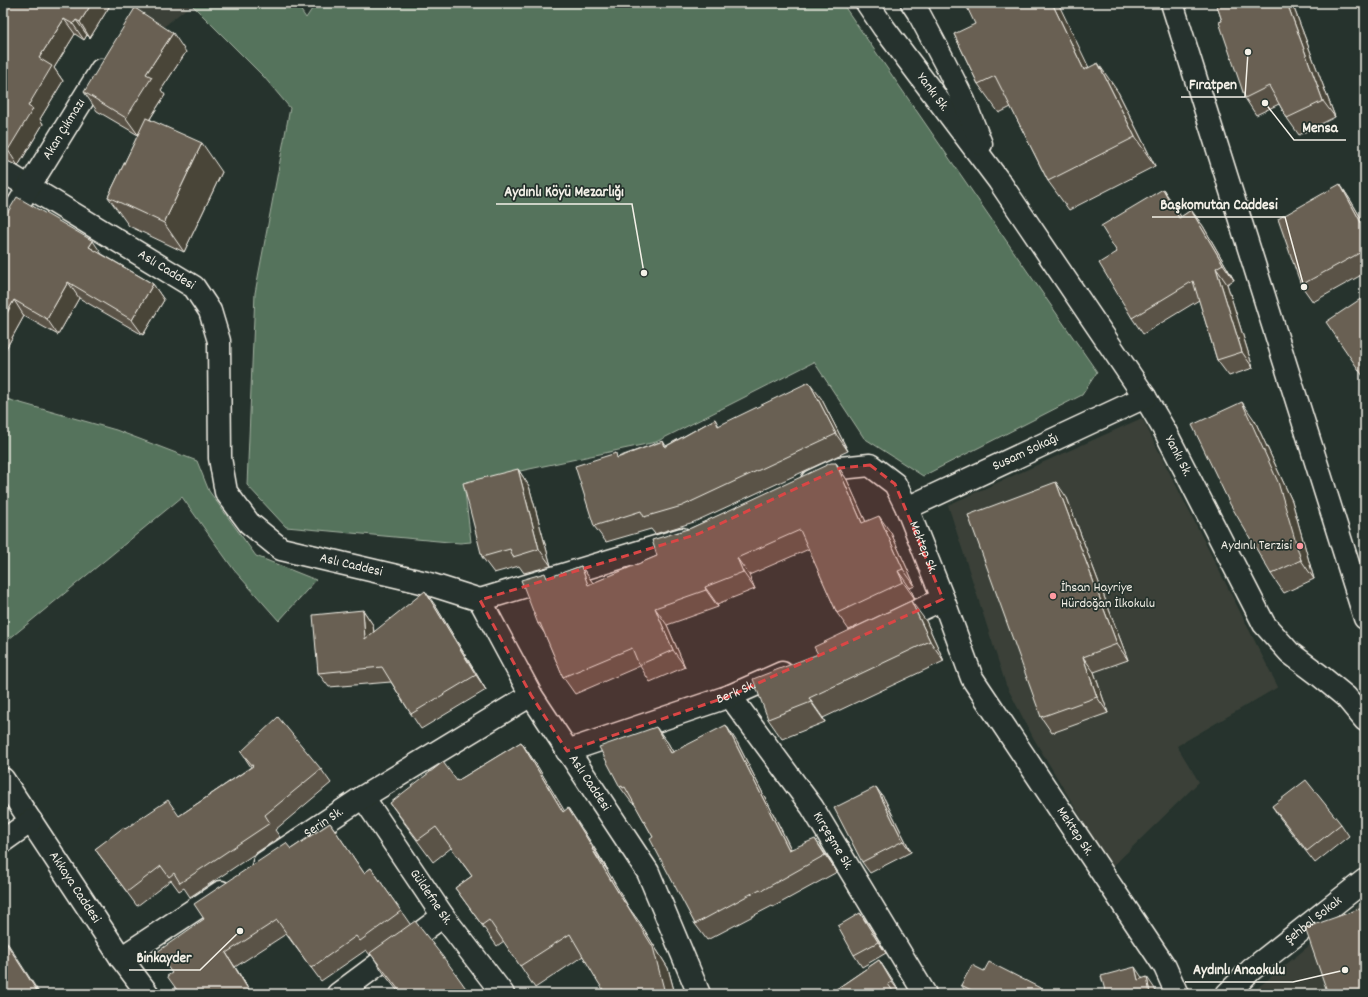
<svg xmlns="http://www.w3.org/2000/svg" width="1368" height="997" font-family="Dekko,sans-serif">
<style>
.built{fill:#3a4138}
.green{fill:#55735b;stroke:#a4b2a2}
.lines{fill:none;stroke-linecap:round;stroke-linejoin:round}
.minor-casing{stroke:#f4f1e8;stroke-width:25}
.minor{stroke:#26332d;stroke-width:22}
.wall{fill:#5a5347;stroke:#f4f1e8}
.shaded-wall{fill:#4a4439;stroke:#f4f1e8}
.building{fill:#696152;stroke:#f4f1e8}
.marked{fill:#da4645;fill-opacity:0.2;stroke:#da4645;stroke-width:3;stroke-dasharray:8 5;stroke-linejoin:round}
.poi-dot{fill:#ff9aa2;stroke:#26332d;stroke-width:1.5}
.labels{text-anchor:middle;dominant-baseline:central;stroke-width:3.5;stroke-linejoin:round;paint-order:stroke}
.street-label{font-size:14px;fill:#f4f1e8;stroke:#26332d}
.poi-label{font-size:14px;fill:#f4f1e8;stroke:#26332d;text-anchor:end}
.leader{fill:none;stroke:#f4f1e8;stroke-width:1.5}
.callout-dot{fill:#f4f1e8;stroke:#26332d;stroke-width:1.5}
.callout-label{font-size:15px;text-anchor:middle;font-weight:bold;fill:#f4f1e8;stroke:#26332d;stroke-width:3.5;stroke-linejoin:round;paint-order:stroke}
</style>
<rect width="100%" height="100%" fill="#26332d"/>
<filter id="ink" filterUnits="userSpaceOnUse"><feTurbulence type="fractalNoise" baseFrequency=".025" numOctaves="2"/><feDisplacementMap in="SourceGraphic" scale="8" xChannelSelector="R" yChannelSelector="G"/><feConvolveMatrix kernelMatrix="1 2 1 2 8 2 1 2 1" color-interpolation-filters="sRGB"/></filter>
<g filter="url(#ink)">
<!-- built -->
<path class="built" d="M122,3H193L161,29Z
M1142,418L1278,687L1177,746L1199,782L1111,868L1034,739L1006,685L948,505Z
M1365,900V994H1250Z"/>
<!-- green -->
<path class="green" d="M193,3H296L306,18L316,3H842L1097,372L1082,395L923,476L864,438L814,362L656,442L464,483L471,542L460,543L286,527L247,485L255,293L290,108L264,77L191,4Z
M3,398L116,430L197,461L209,491L256,556L316,580L279,621L234,570L182,497L3,644Z"/>
<g class="lines">
<defs>
<g id="minor">
<path id="s1" d="M867,3L884,28L999,181L1145,397L1165,431L1264,624L1290,653L1318,674L1346,697L1365,720"/>
<path d="M912,3L918,12L945,63L964,101L981,144"/>
<path d="M1172,3L1365,618"/>
<path id="s2" d="M3,171L194,287L210,311L219,341L220,458L226,492L249,523L281,549L426,583L480,600L531,695L648,872L699,994"/>
<path id="s3" d="M3,229L101,70"/>
<path id="s4" d="M812,481L840,468L870,465L895,484L907,508L943,599L972,678L1165,967L1177,994"/>
<path id="s5" d="M907,508L1145,397"/>
<path d="M480,600L682,539"/>
<path d="M892,623L943,599"/>
<path id="s6" d="M730,696L812,807L925,994"/>
<path id="s7" d="M567,751L730,696L782,673"/>
<path id="s8" d="M3,779L121,958L148,994"/>
<path id="s9" d="M363,797L443,916L503,994"/>
<path d="M3,841L31,821"/>
<path id="s10" d="M264,863L363,797L531,695"/>
<path d="M121,958L221,892"/>
<path d="M338,994L443,916"/>
<path id="s11" d="M1227,994L1251,970L1365,880"/>
</g>
</defs>
<!-- minor casing -->
<use href="#minor" class="minor-casing"/>
<!-- minor -->
<use href="#minor" class="minor"/>
</g>
<!-- wall -->
<path class="wall" d="M3,3H106L109,7L90,38L87,35L84,40L75,34L54,68L63,81L40,119L43,124L18,166L3,159Z
M1216,3H1292L1335,117L1299,135L1287,118L1279,104L1256,115L1245,98L1222,21Z
M954,34L1089,68L1118,92L1155,166L1069,210L1048,181L1011,107L999,113L978,84Z
M186,52L161,90L165,95L150,119L222,172L184,252L129,226L108,197L138,135L97,111L84,92Z
M1340,184L1351,201L1365,225V273L1313,302L1301,285Z
M1174,205L1181,217L1191,210L1203,226L1234,280L1227,284L1253,368L1229,376L1217,360L1199,300L1143,334L1132,318L1117,252Z
M3,220L102,254L153,284L164,300L143,335L79,298L58,335L24,316L3,354Z
M821,398L848,451L694,522L655,534L651,529L606,542L594,526L618,457L663,441L666,446L715,419L719,426Z
M1255,421L1292,501L1314,579L1284,593L1271,574Z
M836,463L847,480L866,522L891,533L915,586L910,588L915,599L849,630L837,613L809,549L749,575L755,589L717,604L718,607L667,625L685,667L650,682L640,666L575,694L563,677L545,634L538,624L549,578L581,566L593,583L657,556L691,528Z
M518,469L529,486L551,566L524,573L519,566L494,573L482,557Z
M1067,498L1128,660L1094,672L1108,713L1052,733L1041,717Z
M435,605L486,690L421,729L411,714L391,682L329,687L318,673L363,610L373,625L374,632Z
M926,621L944,661L823,718L825,722L782,739L768,719Z
M656,727L668,743L673,752L737,742L791,849L826,855L837,872L773,907L772,906L707,940L695,924L653,837L635,804H634L633,803H632L620,787Z
M521,742L536,764L564,811L583,830L608,870H607L629,908L640,923L668,968L675,994H606L583,956L535,988L504,941L497,946L455,888L472,876L451,848L433,862L405,824L390,803L457,781Z
M241,752L321,769L331,783L275,830L280,837L190,897L184,888L179,891L171,880L137,906L95,849L125,829L179,816L251,767Z
M884,798L911,852L870,873L862,862Z
M1272,806L1341,824L1349,836L1315,863L1280,818Z
M330,823L364,873L371,868L410,924L470,994H400L385,975L371,954L370,955L366,950L321,981L286,934L235,967L252,994H180L172,973L204,919L291,849Z
M869,925L886,953L862,967L854,955Z
M879,960L901,994H829Z
M984,971L1052,994H968L961,985Z"/>
<!-- shaded-wall -->
<path class="shaded-wall" d="M92,3H106L109,7L90,38L80,22Z
M1052,3H1058L1104,99L1084,70Z
M1287,3H1292L1335,117L1323,101Z
M64,19L75,34L54,68L63,81L40,119L43,124L18,166L8,150L39,58Z
M76,20L87,35L84,40L73,24Z
M173,33L186,52L161,90L165,95L139,136L126,118L146,74Z
M1098,63L1118,92L1155,166L1135,137Z
M202,143L222,172L184,252L164,223Z
M3,184L6,187L3,191Z
M1340,184L1351,201L1365,225V230Z
M1163,189L1174,205L1191,234L1179,218Z
M3,196L6,200L3,205Z
M1191,210L1203,226L1234,280L1223,264Z
M93,241L103,256L89,247Z
M1216,268L1227,284L1253,368L1242,352Z
M68,282L79,298L58,335L47,319Z
M153,284L164,300L143,335L132,320Z
M14,300L24,316L3,354V320Z
M809,382L821,398L848,451L836,434Z
M1242,402L1255,421L1292,501L1314,579L1301,560Z
M836,463L847,480L874,540L862,523Z
M518,469L529,486L551,566L539,549Z
M1056,482L1067,498L1128,660L1117,644Z
M879,516L891,533L915,586L903,569Z
M737,558L749,575L755,589L743,572Z
M581,566L593,583L600,602L588,585Z
M898,571L910,588L915,599L903,582Z
M705,587L717,604L718,607L706,590Z
M425,591L435,605L486,690L476,675Z
M911,601L926,621L944,661L930,641Z
M655,608L667,625L685,667L673,650Z
M363,610L373,625L376,654L365,639Z
M1083,657L1094,672L1108,713L1097,697Z
M809,698L823,718L825,722L811,702Z
M726,725L737,742L800,867L789,850Z
M656,727L668,743L683,770L671,753Z
M521,742L536,764L578,833L563,812Z
M876,787L884,798L911,852L903,841Z
M568,808L583,830L608,870L593,848Z
M815,839L826,855L837,872L825,855Z
M592,849L607,870L629,908L640,923L668,968L675,994H666L665,993L624,902Z
M860,913L869,925L886,953L878,942Z
M3,936L40,994H39L3,938Z
M226,953L235,967L252,994H251Z
M879,960L887,972L901,994L892,982Z
M1135,967L1143,979L1138,980Z
M1147,977L1155,989L1156,994H1150Z"/>
<!-- building -->
<path class="building" d="M3,3H92L80,22L76,20L73,24L64,19L39,58L52,66L28,106L33,109L8,150L3,148Z
M965,3H1052L1084,70L1098,63L1135,137L1048,181L995,76L978,84L954,34L975,24Z
M1216,3H1287L1323,101L1287,118L1269,86L1245,98L1219,22L1222,21Z
M135,8L173,33L146,74L152,77L126,118L84,92Z
M146,118L202,143L164,223L108,197Z
M1340,184L1365,230V250L1301,285L1278,219Z
M1163,189L1179,218L1191,210L1223,264L1216,268L1242,352L1217,360L1193,281L1132,318L1099,263L1117,252L1101,226Z
M17,197L93,241L89,247L153,284L132,320L68,282L47,319L14,300L3,320V220Z
M1365,296V379L1326,322Z
M809,382L836,434L682,506L644,517L641,511L594,526L575,466L616,453L617,458L663,441L665,447L715,419L718,426Z
M1242,402L1278,482L1301,560L1271,574L1230,504L1192,425Z
M831,463H836L862,523L879,516L903,569L898,571L903,582L837,613L800,530L737,558L743,572L705,587L706,590L655,608L673,650L639,665L632,648L563,677L540,623L538,624L521,580L545,573L547,578L581,566L588,585L657,556L652,540L691,528Z
M518,469L539,549L513,557L510,549L482,557L463,483Z
M1056,482L1117,644L1083,657L1097,697L1041,717L968,515Z
M425,591L476,675L411,714L382,667L318,673L313,615L363,610L365,639Z
M911,601L930,641L809,698L811,702L768,719L753,679L818,654L814,647Z
M278,717L321,769L265,815L270,823L180,883L174,873L169,877L161,866L127,892L95,849L124,827L125,829L168,800L179,816L253,766L241,752Z
M726,725L789,850L815,839L825,855L761,891L760,889L695,924L650,839L653,837L625,787L623,788L622,786L620,787L599,747L656,727L671,753Z
M521,742L563,812L568,808L593,848L592,849L624,902H625L653,947L665,993L664,994H606L598,982L570,934L520,966L489,920L482,925L455,888L472,876L436,827L418,840L390,803L443,762L457,781Z
M1306,780L1341,824L1307,851L1272,806Z
M876,787L903,841L862,862L834,808Z
M330,823L364,873L371,868L401,911L360,941L356,936L311,968L277,920L226,953L251,994H180L167,976L172,973L157,952L204,919L194,904L286,843L291,849Z
M1365,907V992L1360,994H1328L1305,928Z
M860,913L878,942L854,955L838,926Z
M415,921L450,966L470,994H402L370,953Z
M3,938L39,994H3Z
M879,960L892,982L888,984L895,994H829Z
M989,962L1052,994H979L961,985L972,965L984,971Z
M1135,967L1138,980L1147,977L1150,994H1106L1101,976Z"/>
</g>
<!-- marked area -->
<path class="marked" d="M870,465L895,484L943,599L730,696L567,751L531,695L480,600L698,534L840,468Z"/>
<!-- markers -->
<g class="poi-dot">
<circle cx="1300" cy="546" r="4"/>
<circle cx="1053" cy="596" r="4"/>
</g>
<g class="labels">
<!-- street labels -->
<g class="street-label">
<text stroke="none"><textPath href="#s1" startOffset="111">Yankı Sk.</textPath></text>
<text stroke="none"><textPath href="#s3" startOffset="117">Akan Çıkmazı</textPath></text>
<text stroke="none"><textPath href="#s2" startOffset="191">Aslı Caddesi</textPath></text>
<text stroke="none"><textPath href="#s5" startOffset="131">Susam Sokağı</textPath></text>
<text stroke="none"><textPath href="#s1" startOffset="550">Yankı Sk.</textPath></text>
<text stroke="none"><textPath href="#s4" startOffset="162">Mektep Sk.</textPath></text>
<text stroke="none"><textPath href="#s2" startOffset="587">Aslı Caddesi</textPath></text>
<text stroke="none"><textPath href="#s7" startOffset="179">Berk Sk.</textPath></text>
<text stroke="none"><textPath href="#s2" startOffset="934">Aslı Caddesi</textPath></text>
<text stroke="none"><textPath href="#s10" startOffset="72">Serin Sk.</textPath></text>
<text stroke="none"><textPath href="#s4" startOffset="486">Mektep Sk.</textPath></text>
<text stroke="none"><textPath href="#s6" startOffset="178">Kırçeşme Sk.</textPath></text>
<text stroke="none"><textPath href="#s8" startOffset="130">Akkaya Caddesi</textPath></text>
<text stroke="none"><textPath href="#s9" startOffset="121">Güldefne Sk.</textPath></text>
<text stroke="none"><textPath href="#s11" startOffset="114">Şehbal Sokak</textPath></text>
</g>
<!-- poi labels -->
<g class="poi-label">
<text x="1292" y="546">Aydınlı Terzisi</text>
<text x="1061" y="588" text-anchor="start">İhsan Hayriye<tspan x="1061" dy="16">Hürdoğan İlkokulu</tspan></text>
</g>
</g>
<!-- callouts -->
<path class="leader" d="M1248 52L1245 97H1181M1265 103L1294 140H1346M644 273L632 204H496M1304 287L1285 217H1152M240 931L200 970H129M1345 970L1293 982H1185"/>
<g class="callout-dot">
<circle cx="1248" cy="52" r="4"/>
<circle cx="1265" cy="103" r="4"/>
<circle cx="644" cy="273" r="4"/>
<circle cx="1304" cy="287" r="4"/>
<circle cx="240" cy="931" r="4"/>
<circle cx="1345" cy="970" r="4"/>
</g>
<g class="callout-label">
<text x="1213" y="89">Fıratpen</text>
<text x="1320" y="132">Mensa</text>
<text x="564" y="196">Aydınlı Köyü Mezarlığı</text>
<text x="1219" y="209">Başkomutan Caddesi</text>
<text x="164" y="962">Binkayder</text>
<text x="1239" y="974">Aydınlı Anaokulu</text>
</g>
<!-- margin -->
<rect width="1368" height="997" fill="none" stroke="#26332d" stroke-width="16"/>
<rect x="8" y="8" width="1352" height="981" fill="none" stroke="#f4f1e8" stroke-width="1.5" filter="url(#ink)"/>
</svg>
